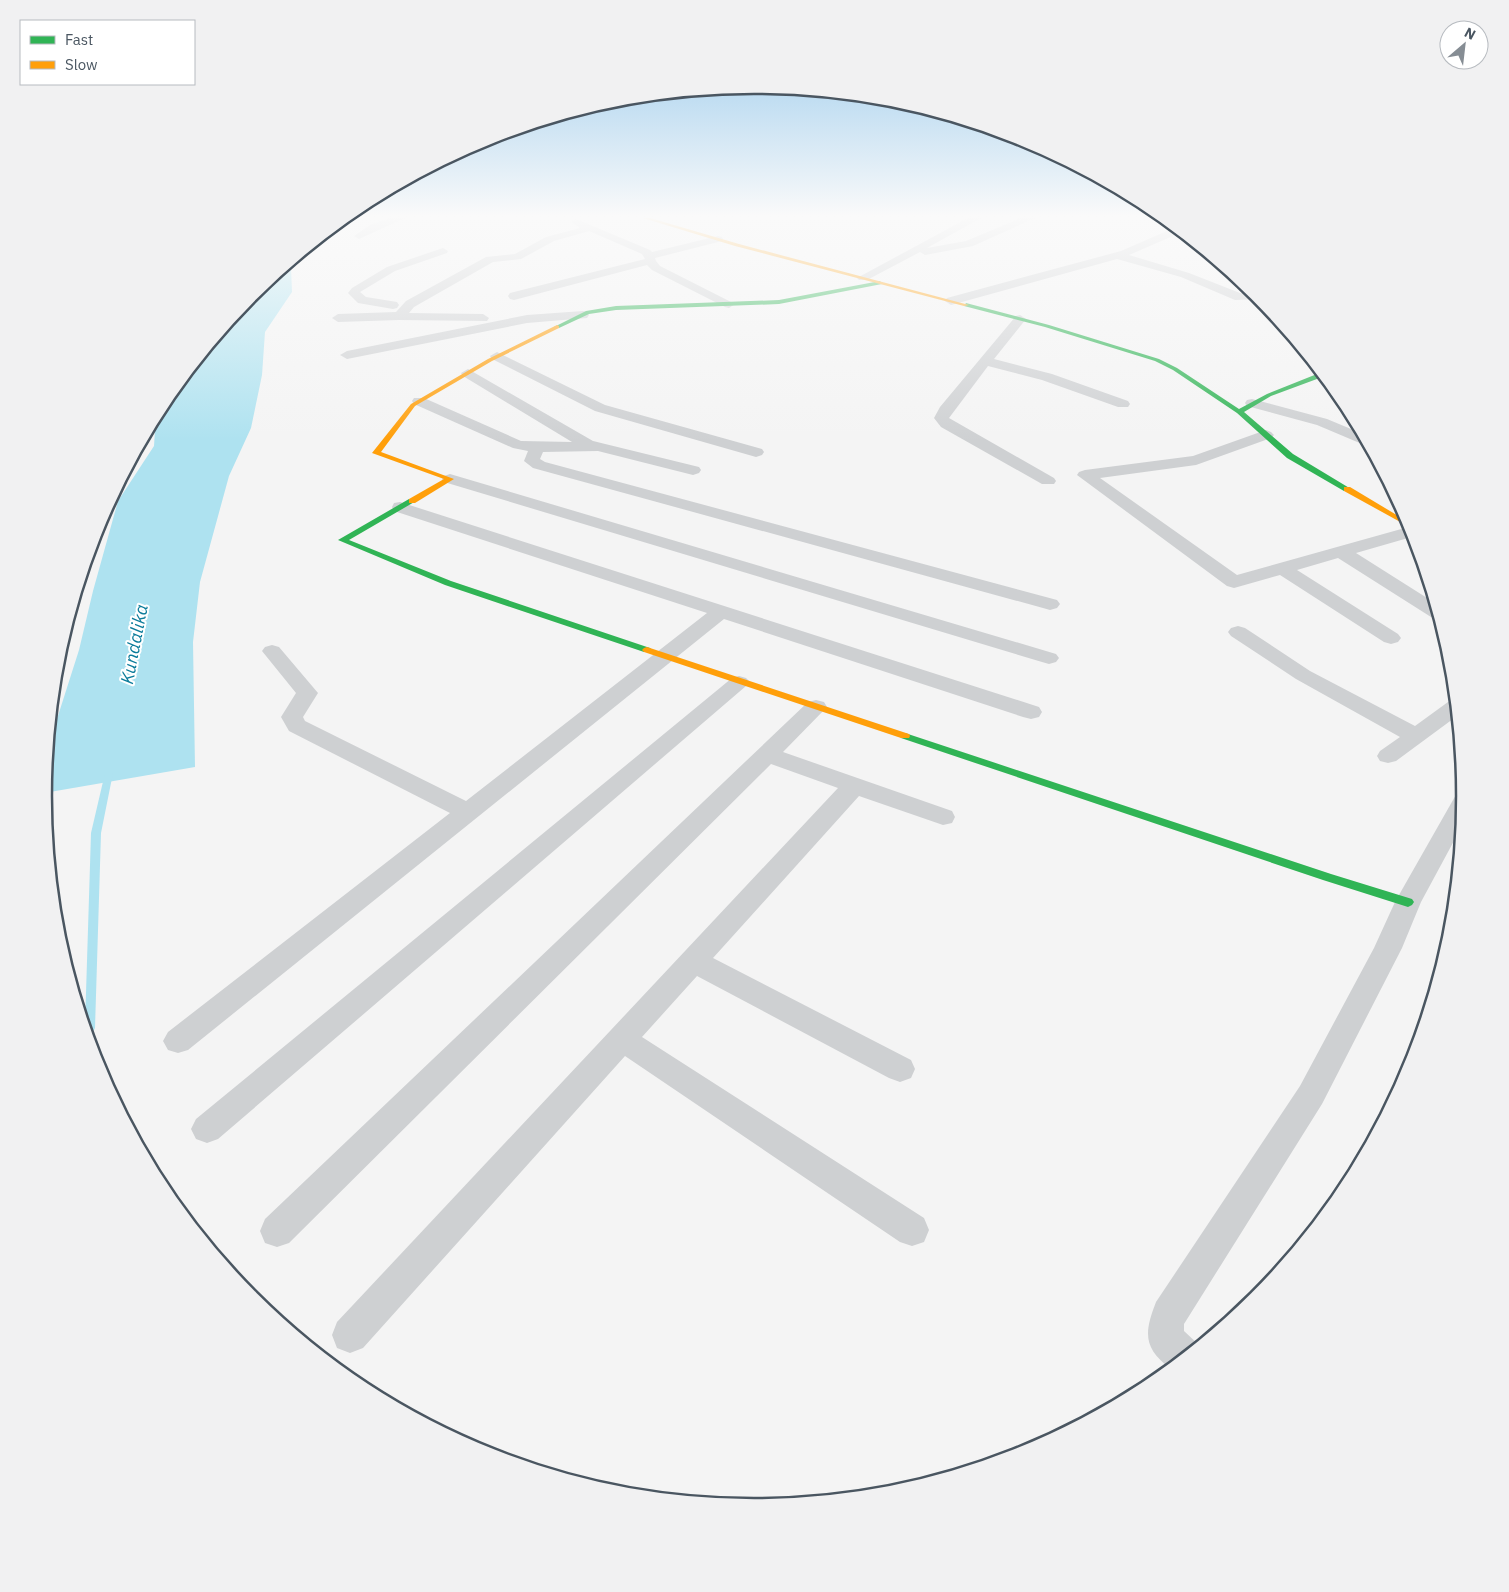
<svg xmlns="http://www.w3.org/2000/svg" width="1509" height="1592" font-family="'IBM Plex Sans',sans-serif">
<style>
.water{fill:#aee2f0}
.lines{fill:none;stroke-linecap:round;stroke-linejoin:round}
.stream{fill:#aee2f0;fill-rule:evenodd}
.street{fill:#ced0d2;fill-rule:evenodd}
.fast{fill:#30b455;fill-rule:evenodd}
.slow{fill:#ff9f0a;fill-rule:evenodd}
.labels{text-anchor:middle;dominant-baseline:central;stroke-width:4;stroke-linejoin:round;paint-order:stroke}
.water-label{font-size:18px;font-style:italic;fill:#0c7c9b;stroke:#fff}
.rim{fill:none;stroke:#4a5661;stroke-width:2.5}
</style>
<rect width="100%" height="100%" fill="#f4f4f4"/>
<!-- water -->
<path class="water" d="M309,247L291,267L292,292L265,332L262,375L251,428L229,476L200,582L193,642L195,767L44,793L49,744L79,650L93,591L118,501L154,446L156,415L164,401L252,293Z"/>
<g class="lines">
<!-- stream -->
<path class="stream" d="M109,770L113,773L101,833L95,1028L91,1036L88,1037L85,1025L91,833L105,773Z"/>
<!-- street -->
<path class="street" d="M390,218H405L359,239L354,236L370,225Z
M968,218H981L927,248L966,241L1021,218H1035L973,246L925,255L920,252L867,280H859L857,278Z
M576,219L650,250L652,252L718,236L722,237L723,239L722,241L655,258L656,261L660,266L735,304L729,308L725,307L652,270L647,265L514,300L510,299L508,296L510,293L645,259L642,254L589,231L554,241L521,259L493,262L414,307L409,313L483,314L489,318L487,321L399,320L338,322L332,318L338,314L396,312L406,301L486,257L515,254L546,237L580,228L571,222Z
M1176,227L1182,232L1129,255L1189,273L1240,293H1256L1262,299L1235,300L1181,277L1117,259L951,305L945,301L947,298L1121,251Z
M443,248L448,251L447,253L395,271L360,292L366,297L397,302L399,305L397,308L393,309L358,303L348,293L352,288L387,267Z
M583,311L587,312L589,315L587,318L527,323L347,359L340,355L347,351L527,315Z
M1020,315L1026,319L994,359L1052,374L1128,401L1130,404L1128,407H1118L1042,380L988,366L949,418L1054,478L1056,481L1054,484H1042L941,427L934,418L940,407L1016,316Z
M497,352L605,405L762,449L764,452L762,455L756,457L595,411L492,359L490,356Z
M468,369L593,441L699,467L701,470L699,473L693,475L598,451L543,452L540,459L545,462L1057,600L1060,604L1057,608L1050,610L1043,608L533,468L524,461L528,451L513,448L414,404L412,401L414,398H424L521,441L572,442L463,376L461,373Z
M1252,399L1327,419L1363,434L1369,445L1362,444L1317,425L1247,406L1245,403L1247,400Z
M1266,430L1271,432L1274,435L1271,438L1196,465L1100,478L1237,575L1412,526L1415,536L1356,553L1435,603L1440,618L1431,617L1338,558L1297,570L1398,634L1401,638L1398,642L1391,644L1384,642L1280,575L1234,588L1227,586L1077,475L1079,472L1085,470L1193,456Z
M450,474L1056,654L1059,658L1056,662L1049,664L1042,662L444,482L442,479L444,476Z
M400,502L1039,707L1042,712L1039,717L1031,719L1023,717L724,619L188,1050L178,1053L168,1050L163,1041L168,1032L450,813L289,731L281,717L296,693L262,651L265,647L272,645L279,647L318,693L303,717L305,721L466,801L707,613L394,511L392,507L394,503Z
M1238,626L1245,628L1310,671L1415,726L1448,702L1456,700L1457,716L1396,761L1388,763L1380,761L1377,756L1380,751L1400,737L1296,679L1231,636L1228,632L1231,628Z
M739,676L746,678L750,682L746,686L218,1139L207,1143L196,1139L191,1129L196,1119L732,678Z
M816,700L824,702L827,707L783,752L952,811L955,817L952,823L943,825L859,796L713,958L911,1060L915,1069L911,1078L900,1082L889,1078L697,976L642,1037L924,1218L929,1230L924,1242L912,1246L900,1242L625,1056L363,1348L350,1353L337,1348L332,1335L337,1322L838,788L771,764L289,1243L277,1247L265,1243L260,1231L265,1219L808,702Z
M1465,791L1462,826L1421,902L1402,948L1322,1104L1184,1324V1331L1200,1346L1171,1369C1143,1348 1144,1333 1156,1302L1300,1086L1374,948L1395,902L1457,793Z"/>
<!-- fast -->
<path class="fast" d="M880,281L882,284L779,304L616,310L589,314L559,328L554,327L586,311L616,306L779,300Z
M966,303L1049,325L1159,359L1177,368L1239,409L1267,394L1322,372L1325,376L1271,396L1244,412L1293,454L1351,489L1344,491L1287,458L1237,413L1173,370L1155,361L1045,327L964,306Z
M409,499L416,501L349,540L451,581L650,648L652,650L650,652H644L445,585L338,540Z
M905,733L1331,874L1412,899L1414,902L1412,905L1408,907L1323,880L901,738L900,736L901,734Z"/>
<!-- slow -->
<path class="slow" d="M643,218H650L739,244L969,305L964,306L735,246Z
M557,325L559,326V328L492,361L415,406L381,452L454,479L415,503H409V499L444,479L372,453L411,404L488,359Z
M1344,487H1350L1410,523L1413,529L1344,491Z
M647,647L909,734L910,736L909,738H901L644,652L642,650L644,648Z"/>
</g>
<!-- sky -->
<linearGradient id="sky" x2="0" y2="1"><stop stop-color="#91c6eb"/><stop offset="0.49" stop-color="#fafafa"/><stop offset="1" stop-color="#fafafa" stop-opacity="0"/></linearGradient>
<rect width="1509" height="441" fill="url(#sky)"/>
<g class="labels">
<!-- water labels -->
<g class="water-label">
<text transform="translate(134 644) rotate(-79)">Kundalika</text>
</g>
</g>
<!-- crop -->
<path d="M0 0H1509V1592H0ZM52 796a702 702 0 1 1 1404 0a702 702 0 1 1-1404 0Z" fill="#f1f1f2" fill-rule="evenodd"/>
<path class="rim" d="M52 796a702 702 0 1 1 1404 0a702 702 0 1 1-1404 0Z"/>
<!-- legend -->
<rect x="20" y="20" width="175" height="65" fill="#ffffff" stroke="#b7bbc0"/>
<rect x="30" y="36" width="25" height="8" fill="#30b455" stroke="#b7bbc0"/>
<text x="65" y="45" font-size="15" fill="#4a5661">Fast</text>
<rect x="30" y="61" width="25" height="8" fill="#ff9f0a" stroke="#b7bbc0"/>
<text x="65" y="70" font-size="15" fill="#4a5661">Slow</text>
<!-- north arrow -->
<g transform="translate(1464 45) rotate(28)"><circle r="24" fill="#ffffff" stroke="#b7bbc0"/>
<path d="M0-4L9 19L0 12L-9 19Z" fill="#868d94"/>
<text y="-8" font-size="14" font-weight="bold" text-anchor="middle" fill="#4a5661">N</text>
</g>
</svg>
